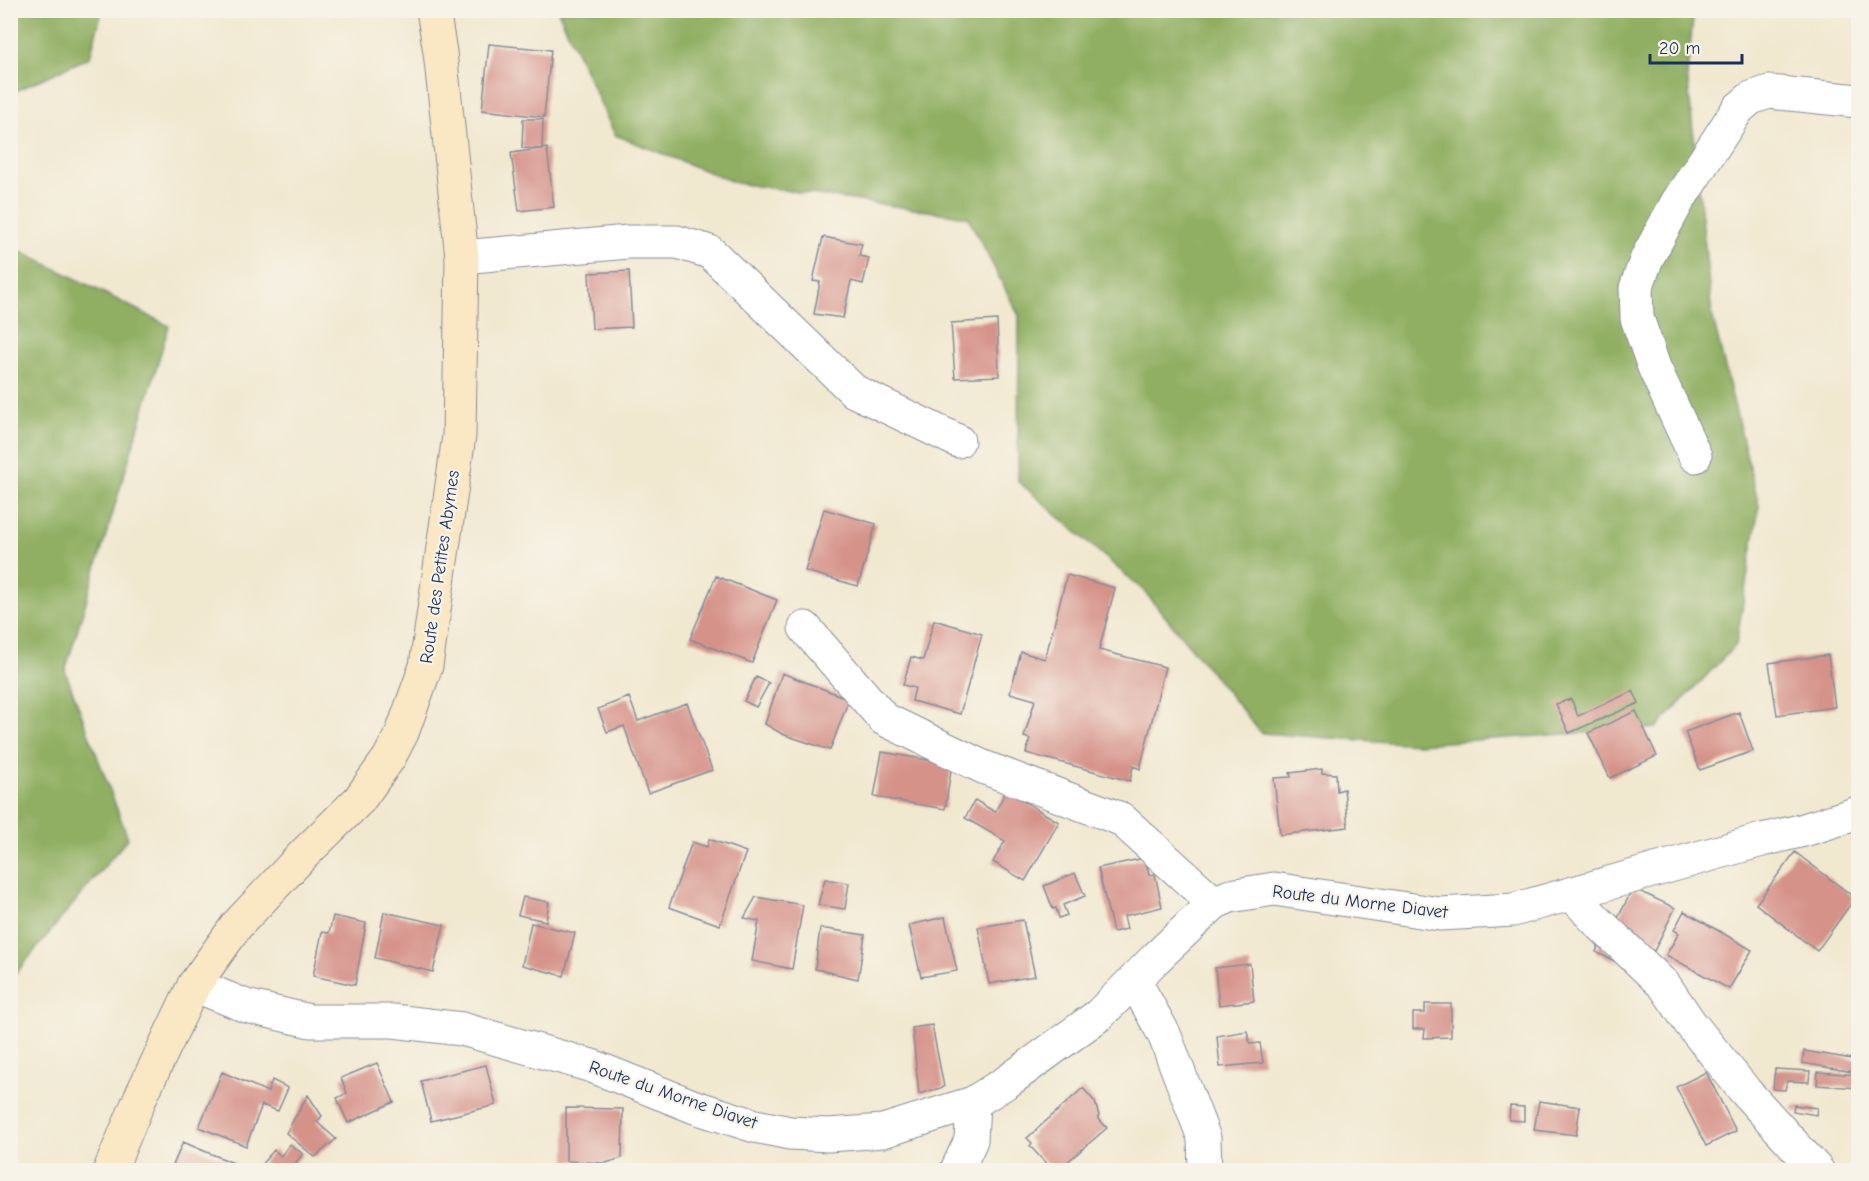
<svg xmlns="http://www.w3.org/2000/svg" width="1869" height="1181" font-family="'Comic Neue',sans-serif">
<style>
.forest{fill:#90af62;stroke:#566f60;stroke-width:1.5}
.building{fill:#d59289}
.lines{fill:none;stroke-linecap:round;stroke-linejoin:round}
.street-casing{stroke:#868c97;stroke-width:35}
.secondary-casing{stroke:#868c97;stroke-width:35}
.street{stroke:#fff;stroke-width:33}
.secondary{stroke:#fae7c3;stroke-width:33}
.labels{text-anchor:middle;dominant-baseline:central;stroke-width:4.5;stroke-linejoin:round;paint-order:stroke}
.street-label{font-size:18px;fill:#1b2f5e;stroke:#f7f3e8}
</style>
<rect width="100%" height="100%" fill="#f7f3e8"/>
<filter id="ink" filterUnits="userSpaceOnUse"><feTurbulence type="fractalNoise" baseFrequency=".0167" numOctaves="2"/><feDisplacementMap in="SourceGraphic" scale="12" xChannelSelector="R" yChannelSelector="G"/><feConvolveMatrix kernelMatrix="1 2 1 2 8 2 1 2 1" color-interpolation-filters="sRGB"/></filter>
<filter id="wash" filterUnits="userSpaceOnUse"><feTurbulence type="fractalNoise" baseFrequency=".008" numOctaves="4" result="noise"/><feDisplacementMap in="SourceGraphic" scale="24" xChannelSelector="R" yChannelSelector="G"/><feGaussianBlur stdDeviation="1.35" result="paint"/><feColorMatrix in="noise" values="0 0 0 0 0 0 0 0 0 0 0 0 0 0 0 0 0 1.4 0 .05"/><feComposite in="paint" operator="in"/></filter>
<g filter="url(#wash)">
<rect width="100%" height="100%" fill="#f1e8d0"/>
<!-- forest -->
<path class="forest" d="M10,11H102L90,57L11,93Z
M558,11H1694L1687,73L1712,315L1759,506L1736,645L1656,728L1418,744L1261,733L1145,592L1018,481L1019,316L968,217L736,183L615,135Z
M11,246L169,326L65,671L128,838L11,979Z"/>
<g id="blocks">
<!-- building -->
<path class="building" d="M489,44L551,50L544,117L482,110Z
M523,119H543L542,149L522,148Z
M547,148L554,207L519,211L511,153Z
M823,237L862,244L859,256L869,258L863,284L851,281L843,318L814,314L820,282L813,281Z
M629,271L632,327L592,329L589,273Z
M997,320L999,376L955,378L951,323Z
M824,509L876,524L858,586L805,571Z
M1067,575L1115,588L1099,650L1165,667L1140,769L1133,766L1130,781L1026,753L1030,739L1024,737L1035,700L1010,693L1021,652L1045,659Z
M716,576L777,600L752,663L690,639Z
M934,620L982,634L960,714L912,701L915,688L903,685L911,657L923,660Z
M1828,655L1835,707L1777,715L1769,663Z
M782,673L849,699L830,750L782,734L765,724Z
M756,677L769,683L756,707L744,701Z
M1633,691L1639,703L1569,733L1556,704L1571,699L1578,716Z
M629,697L638,721L687,703L712,770L648,793L624,726L607,732L598,709Z
M1636,711L1657,756L1610,778L1588,733Z
M1739,712L1753,751L1700,770L1685,732Z
M882,752L952,764L945,809L874,797Z
M1322,769V773L1336,774L1337,791L1344,789L1348,827L1280,835L1274,778L1291,777L1290,773Z
M1006,791L1059,822L1025,881L993,862L1005,841L965,818L975,800L995,812Z
M709,839L746,852L720,925L669,907L692,842L707,847Z
M1795,852L1855,898L1817,951L1756,904Z
M1145,858L1149,875L1155,874L1162,907L1124,916L1127,929L1113,932L1098,868Z
M1075,873L1085,896L1063,905L1067,915L1059,918L1056,908L1053,909L1044,886Z
M825,879L849,883L845,909L818,905Z
M1633,888L1675,908L1654,951L1612,930Z
M523,897L549,902L546,921L518,915Z
M756,897L803,905L792,969L752,961L759,921L744,918Z
M1684,911L1752,950L1729,989L1666,955L1679,933L1674,930Z
M384,912L444,925L433,972L375,958Z
M333,916L366,923L355,985L313,976L322,932L329,933Z
M945,917L957,971L921,977L909,925Z
M1023,920L1035,976L989,984L978,927Z
M531,923L575,933L564,976L522,965Z
M820,928L865,935L858,979L815,969Z
M1599,944L1620,964L1596,952Z
M1250,964L1254,1001L1219,1005L1215,968Z
M1425,1004H1451V1037L1424,1038L1425,1029H1413V1013H1425Z
M932,1025L944,1087L919,1094L912,1028Z
M1247,1031L1250,1044L1260,1043L1263,1063L1220,1067L1217,1036Z
M1804,1051L1858,1060V1073L1802,1063Z
M377,1063L394,1102L348,1123L337,1098L347,1093L341,1078Z
M486,1065L496,1105L431,1121L421,1081Z
M1775,1069L1810,1071L1809,1082L1787,1081L1785,1090L1773,1089Z
M222,1072L268,1092L272,1080L288,1088L278,1111L262,1105L246,1146L199,1127Z
M1706,1072L1736,1131L1706,1146L1676,1087Z
M1818,1072L1858,1075V1088L1817,1085Z
M1083,1088L1095,1102L1099,1116L1098,1118L1107,1128L1058,1170H1052L1030,1146L1032,1143L1027,1138Z
M308,1095L322,1116L317,1122L336,1139L315,1157L286,1133Z
M1539,1101L1580,1107L1576,1135L1534,1130Z
M1794,1105L1817,1108L1816,1115L1793,1111Z
M1510,1106L1524,1107V1121L1509,1120Z
M566,1108L623,1109L622,1158L606,1163L566,1161Z
M183,1142L209,1153L251,1170H171Z
M290,1144L303,1154L289,1170H261L258,1168L274,1150L281,1156Z"/>
</g>
</g>
<g filter="url(#ink)">
<use href="#blocks" fill-opacity="0" stroke="#868c97" stroke-width="1.5"/>
<g class="lines">
<defs>
<path id="street" d="M462,257L628,242H677L710,252L854,391L958,441
M1695,456L1654,367L1637,318L1636,288L1647,258L1678,201L1738,109L1751,98L1769,92L1858,101
M805,628L884,719L983,767L1121,819L1214,903
M1572,894L1596,920L1665,986L1690,1023L1745,1091L1817,1170
M1134,980L1164,1034L1204,1138L1205,1170
M194,985L246,1006L310,1021H393L462,1029L592,1066L695,1107L755,1126L790,1133L829,1135L883,1131L973,1103L1008,1081L1099,1015L1155,959L1214,903L1230,896L1274,889L1440,914L1513,910L1762,840L1804,830L1858,813
M957,1170L971,1140L973,1103"/>
<path id="secondary" d="M110,1170L141,1096L194,985L237,925L303,855L359,800L389,758L402,733L426,666L459,436L462,257L440,52L433,10"/>
</defs>
<!-- street casing -->
<use href="#street" class="street-casing"/>
<!-- secondary casing -->
<use href="#secondary" class="secondary-casing"/>
<!-- street -->
<use href="#street" class="street"/>
<!-- secondary -->
<use href="#secondary" class="secondary"/>
</g>
</g>
<g class="labels">
<!-- street labels -->
<g class="street-label">
<text transform="translate(440 567) rotate(-82)">Route des Petites Abymes</text>
<text transform="translate(1360 902) rotate(7)">Route du Morne Diavet</text>
<text transform="translate(673 1095) rotate(19)">Route du Morne Diavet</text>
</g>
</g>
<!-- margin -->
<rect width="1869" height="1181" fill="none" stroke="#f7f3e8" stroke-width="36"/>
<!-- scale -->
<path d="M1650 54v9h92v-9" fill="none" stroke="#1b2f5e" stroke-width="3"/>
<text x="1659" y="54" font-size="18" fill="#1b2f5e" stroke="#f7f3e8" stroke-width="4.5" paint-order="stroke">20 m</text>
</svg>
